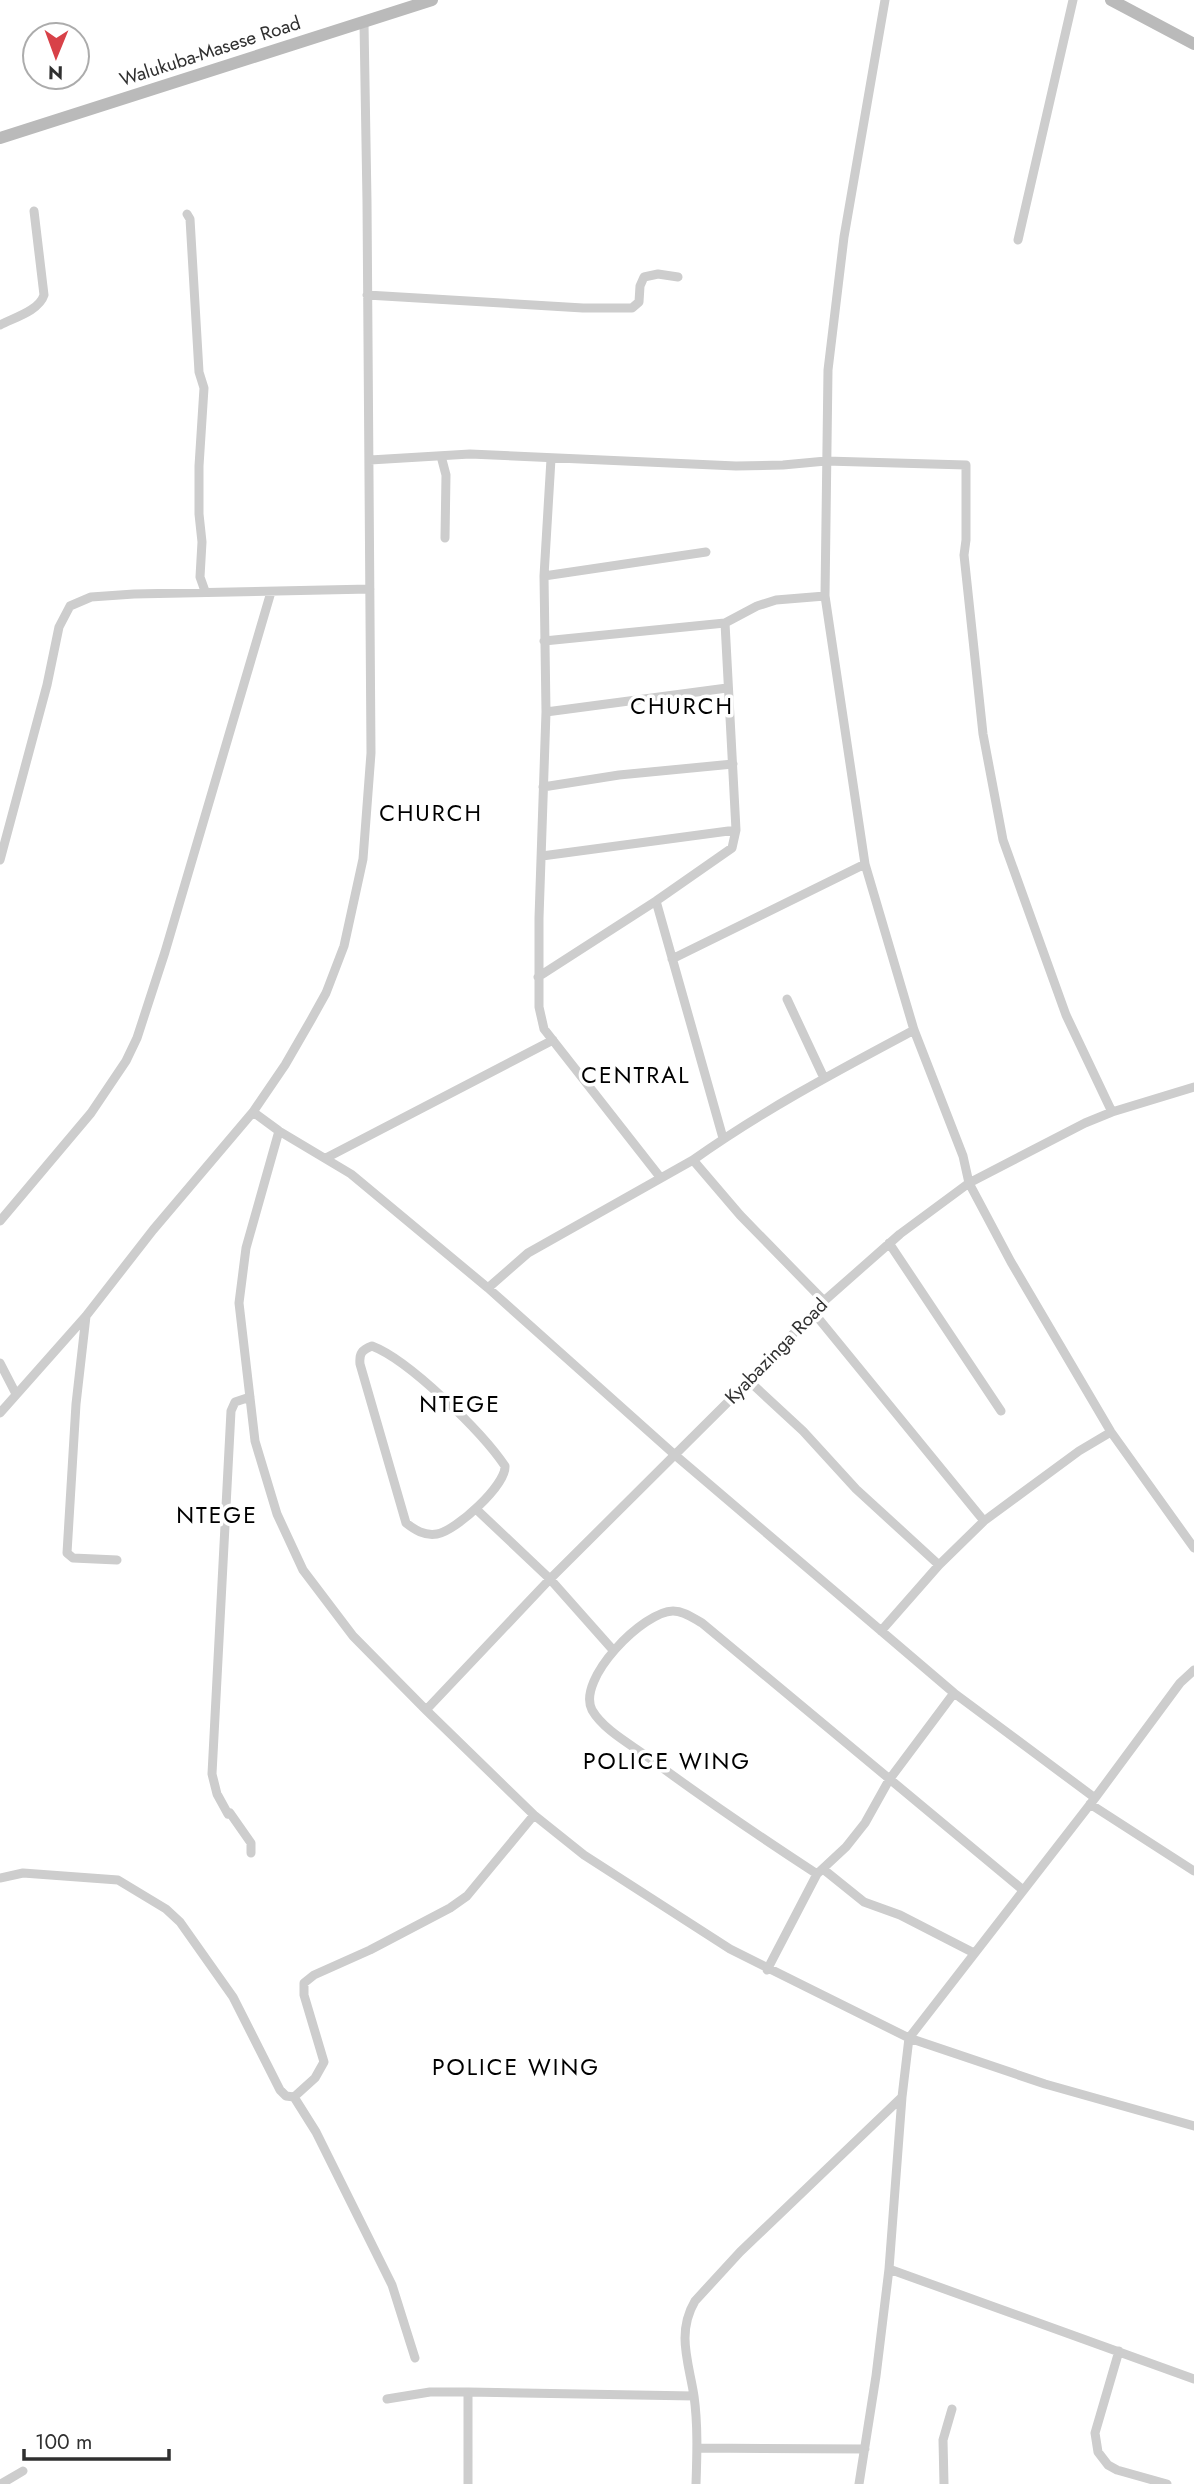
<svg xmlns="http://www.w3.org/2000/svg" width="1194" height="2484" font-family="Jost,sans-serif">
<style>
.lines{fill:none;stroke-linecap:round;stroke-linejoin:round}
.street{stroke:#cdcdcd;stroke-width:9}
.secondary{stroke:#bababa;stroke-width:12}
.labels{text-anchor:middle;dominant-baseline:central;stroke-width:7;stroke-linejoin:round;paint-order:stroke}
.street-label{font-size:19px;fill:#303030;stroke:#fff}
.quarter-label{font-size:23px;letter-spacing:2px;fill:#000;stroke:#fff}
</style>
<rect width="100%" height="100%" fill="#fff"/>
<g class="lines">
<!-- street -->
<path class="street" d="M885,0L844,237L828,370L825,596L865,864L914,1030L963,1156L969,1183L1011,1262L1111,1432L1194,1548
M187,214L190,219L199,372L204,388L199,466V514L202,542L200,577L205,591
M1018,240L1073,0
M367,295L583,308H632L639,302L640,286L644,277L658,274L678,277
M0,325C13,318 39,311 44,295L34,211
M441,456L446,475L445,538
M551,459L544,576L546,712L539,918V1007L544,1029L660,1177
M370,460L470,454L736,466L783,465L826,461L966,465V540L964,555L983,734L1003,840L1066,1015L1112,1112
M544,576L706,552
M544,641L725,623
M546,712L727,688
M543,787L619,775L733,764
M542,856L736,830
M0,860L47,685L59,627L70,606L91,597L134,594L370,589
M656,901L723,1138
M672,959L865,864
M538,977L656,901L732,848L736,830L725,623L757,606L776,600L825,596
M787,999L824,1078
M253,1112L279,1131L351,1174L488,1288L675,1455L954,1693L1095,1798
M279,1131L246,1248L239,1303L255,1441L277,1514L303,1570L353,1636L426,1710L534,1815L584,1855L730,1949L909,2038L1045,2084L1194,2126
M326,1158L553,1040
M693,1160C763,1110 839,1070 914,1030
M0,1221L91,1113L126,1061L137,1038L165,952L271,592
M889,1243L1001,1411
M488,1288L528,1253L693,1160L740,1215L824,1301
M814,1313L984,1521
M86,1316L76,1404L67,1553L73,1558L117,1560
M372,1346C409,1360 482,1432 505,1466C506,1485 456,1531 437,1534C424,1536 415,1530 406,1523L360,1364C359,1353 362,1350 372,1346Z
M0,1363L16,1394
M749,1381L803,1431L856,1489L939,1565
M250,1397L235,1402L231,1411L212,1774L217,1794L228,1814L230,1813L251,1843V1853
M0,1413L86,1316L153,1230L253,1112L285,1065L311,1020L326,993L344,946L363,859L371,753L367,202L364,23
M476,1509L550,1579L613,1650
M881,1631L939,1565L984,1521L1079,1451L1111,1432
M426,1710L550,1579L749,1381L824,1301L900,1234L969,1183L1085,1123L1112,1112L1194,1087
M1090,1804L1194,1871
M823,1869L864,1902L900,1915L974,1953
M817,1874C759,1836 701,1797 645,1755C628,1743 603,1729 592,1710C576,1679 644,1611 673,1611C684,1611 693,1618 702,1623L1023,1890
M0,1878L23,1873L118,1880L166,1909L180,1922L233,1997L280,2090L286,2096L294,2097
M767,1970L817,1874L846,1847L865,1823L889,1780L954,1693
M889,2269L1194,2379
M1119,2351L1095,2433L1098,2452L1108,2465L1117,2470L1167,2484
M415,2358L392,2285L316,2132L294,2097L315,2078L324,2062L304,1995V1983L314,1975L370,1950L450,1908L467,1896L534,1815
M387,2399L430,2392H468
M697,2448L865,2449
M1,2484L23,2471
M468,2484V2392L694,2396
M696,2484C697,2455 698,2425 694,2396C689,2363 676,2333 695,2301L740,2252L902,2097
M859,2484L876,2376L889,2269L902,2097L909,2038L1095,1798L1180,1683L1194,1670
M944,2484L943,2440L952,2409"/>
<!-- secondary -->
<path class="secondary" d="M1111,0L1194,44
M0,138L432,0"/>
</g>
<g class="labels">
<!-- street labels -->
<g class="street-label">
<text transform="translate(210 51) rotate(-18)">Walukuba-Masese Road</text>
<text transform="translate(776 1351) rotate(-46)">Kyabazinga Road</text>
</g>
<!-- quarter labels -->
<g class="quarter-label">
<text x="682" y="706">CHURCH</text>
<text x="431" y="813">CHURCH</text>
<text x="636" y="1075">CENTRAL</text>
<text x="460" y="1404">NTEGE</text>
<text x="217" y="1515">NTEGE</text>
<text x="667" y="1761">POLICE WING</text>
<text x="516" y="2067">POLICE WING</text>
</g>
</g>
<!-- north arrow -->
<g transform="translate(56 56) rotate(181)"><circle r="33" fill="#ffffff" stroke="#acacac" stroke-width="2"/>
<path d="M0-5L12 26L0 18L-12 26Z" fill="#d84148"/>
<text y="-10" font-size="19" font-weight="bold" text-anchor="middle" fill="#303030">N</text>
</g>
<!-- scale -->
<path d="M24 2449v10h145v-10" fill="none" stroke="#303030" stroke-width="3.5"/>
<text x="35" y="2449" font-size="21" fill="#303030" stroke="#ffffff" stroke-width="5" paint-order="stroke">100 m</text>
</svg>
